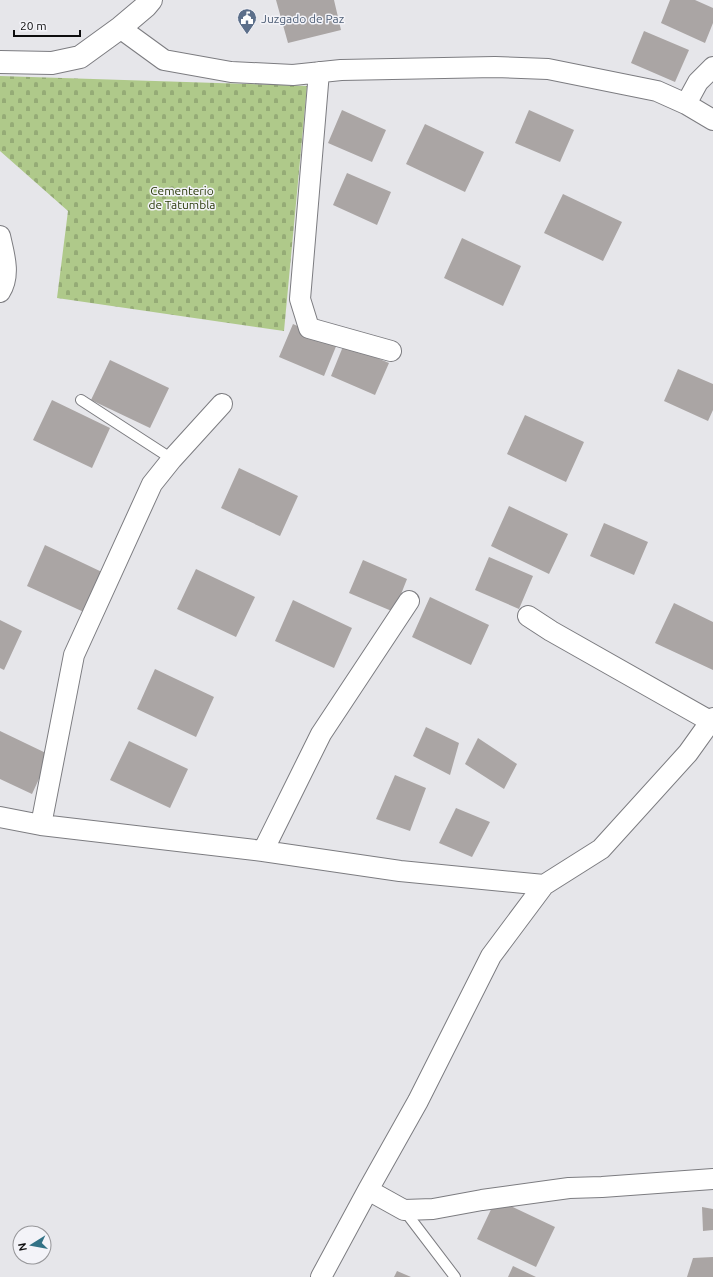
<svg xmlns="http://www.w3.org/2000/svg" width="713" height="1277" font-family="Ubuntu,sans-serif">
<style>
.cemetery{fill:url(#cemetery-stones)}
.building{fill:#aaa5a4}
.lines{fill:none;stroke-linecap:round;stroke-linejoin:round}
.service-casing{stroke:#7c7c80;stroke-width:12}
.minor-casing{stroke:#7c7c80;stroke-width:22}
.tertiary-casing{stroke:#7c7c80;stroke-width:24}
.service{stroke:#fff;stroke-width:10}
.minor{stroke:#fff;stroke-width:20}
.tertiary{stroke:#fff;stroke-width:22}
.labels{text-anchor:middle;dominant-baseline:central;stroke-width:3;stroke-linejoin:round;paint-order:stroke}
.service-label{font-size:12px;fill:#4e5e75;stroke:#f3f3f8;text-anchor:start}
.park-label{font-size:12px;fill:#2a3a0a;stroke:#f3f3f8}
</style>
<defs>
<pattern id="cemetery-stones" width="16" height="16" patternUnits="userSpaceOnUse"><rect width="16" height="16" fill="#afc98a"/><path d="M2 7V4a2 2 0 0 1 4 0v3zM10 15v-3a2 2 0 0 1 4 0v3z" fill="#95ab76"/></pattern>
</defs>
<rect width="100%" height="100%" fill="#e6e6ea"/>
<!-- cemetery -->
<path class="cemetery" d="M0,76L307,86L284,331L57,298L68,211L0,151Z"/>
<!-- building -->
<path class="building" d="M276,0H334L341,30L288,43Z
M670,0H695L713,8V23L705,43L661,23Z
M644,31L689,50L675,82L631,63Z
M342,110L386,130L372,162L328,143Z
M529,110L574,130L560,162L515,143Z
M425,124L484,152L465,192L406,164Z
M347,173L391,192L377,225L333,205Z
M563,194L622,222L603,261L544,233Z
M462,238L521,266L503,306L444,278Z
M293,324L337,344L324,376L279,357Z
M344,344L389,363L375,395L331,376Z
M110,360L169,388L150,428L91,400Z
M678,369L713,384V410L708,421L664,401Z
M52,400L110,428L92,468L33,440Z
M525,415L584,442L566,482L507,454Z
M239,468L298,496L280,536L221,508Z
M509,506L568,534L549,574L491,546Z
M604,523L648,542L634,575L590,556Z
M45,545L104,573L86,613L27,586Z
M489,557L533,576L519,609L475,590Z
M363,560L407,579L394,612L349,593Z
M196,569L255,597L236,637L177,609Z
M430,597L489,625L471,665L412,637Z
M293,600L352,628L334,668L275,641Z
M674,603L713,622V670L655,643Z
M0,620L22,631L4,670L0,668Z
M155,669L214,697L196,737L137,709Z
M426,727L459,743L450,775L413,756Z
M0,731L50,755L32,794L0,779Z
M478,738L517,764L504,789L465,764Z
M129,741L188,769L170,808L110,780Z
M395,775L426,788L410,831L376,819Z
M456,808L490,822L472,857L439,843Z
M496,1199L555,1227L536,1267L477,1239Z
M702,1207L713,1209V1230L703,1231Z
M713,1257V1277H687L693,1258Z
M513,1266L536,1277H508Z
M397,1271L411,1277H394Z"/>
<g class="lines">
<defs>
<path id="service" d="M81,400L172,459
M404,1210L455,1277"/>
<path id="minor" d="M120,28L164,60L231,72L293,75L341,70L495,67L548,69L657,91L686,104L713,120
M319,72L300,299L309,328L391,351
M686,104L698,82L713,67
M0,236C4,254 11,275 0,292
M528,616L551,631L710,721
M0,817L41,825L263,851L400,871L544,885L601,849L688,753L713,718
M41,825L74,655L152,484L172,459L222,404
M263,851L321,734L409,601
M368,1190L404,1210L433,1209L482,1200L569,1188L602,1187L713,1179
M321,1277L368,1190L418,1101L491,956L544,885"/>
<path id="tertiary" d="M0,62L52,63L80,57L120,28L146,6L151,0"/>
</defs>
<!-- service casing -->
<use href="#service" class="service-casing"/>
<!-- minor casing -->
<use href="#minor" class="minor-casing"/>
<!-- tertiary casing -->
<use href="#tertiary" class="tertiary-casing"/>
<!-- service -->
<use href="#service" class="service"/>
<!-- minor -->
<use href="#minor" class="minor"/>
<!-- tertiary -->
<use href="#tertiary" class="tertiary"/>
</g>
<!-- icons -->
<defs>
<symbol id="civic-pin" viewBox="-11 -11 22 30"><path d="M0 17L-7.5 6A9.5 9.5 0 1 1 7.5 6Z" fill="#5c6f8a" stroke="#f3f3f8"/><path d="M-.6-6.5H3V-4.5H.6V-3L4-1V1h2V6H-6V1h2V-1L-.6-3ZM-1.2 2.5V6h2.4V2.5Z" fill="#fff"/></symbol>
</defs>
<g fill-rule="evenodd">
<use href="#civic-pin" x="236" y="7" width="22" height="30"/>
</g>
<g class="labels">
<!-- service labels -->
<g class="service-label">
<text x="261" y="18">Juzgado de Paz</text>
</g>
<!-- park labels -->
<g class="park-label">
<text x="182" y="190">Cementerio<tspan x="182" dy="14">de Tatumbla</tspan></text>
</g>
</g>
<!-- north arrow -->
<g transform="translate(32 1245) rotate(259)"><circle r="19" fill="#f3f3f8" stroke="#97979a"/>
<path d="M0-3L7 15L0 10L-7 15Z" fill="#327286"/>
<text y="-6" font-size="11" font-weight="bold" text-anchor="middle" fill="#0d0d0e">N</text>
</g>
<!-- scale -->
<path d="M14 30v6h66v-6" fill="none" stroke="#0d0d0e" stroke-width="2"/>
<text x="20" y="30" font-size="12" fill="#0d0d0e" stroke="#f3f3f8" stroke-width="3" paint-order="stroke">20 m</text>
</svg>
